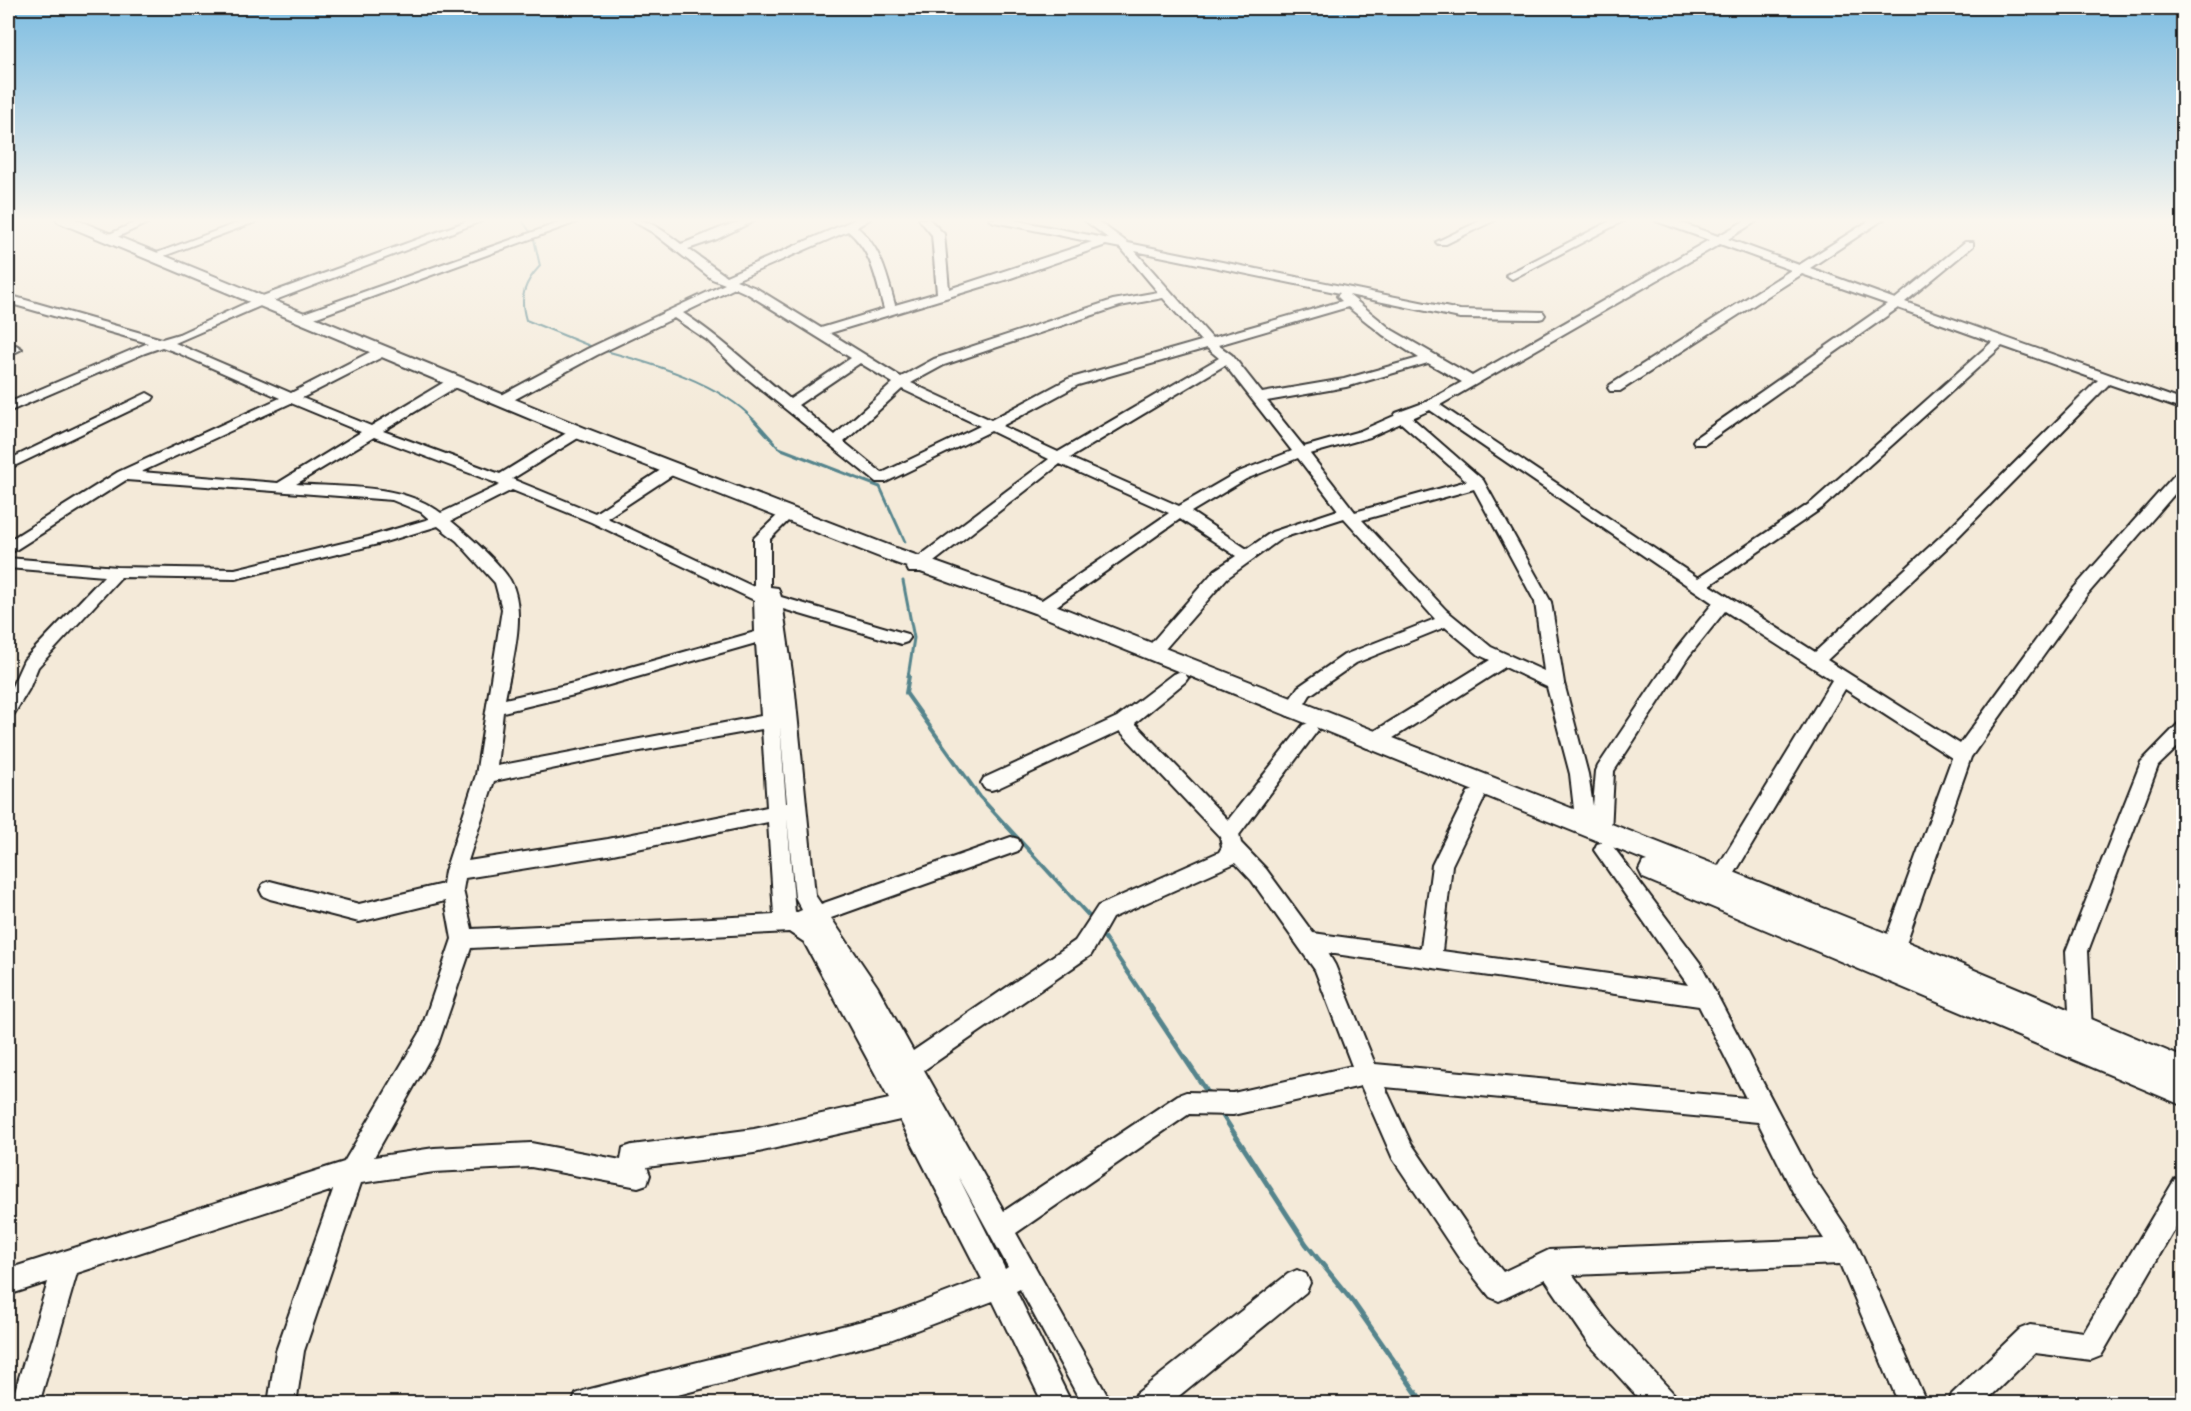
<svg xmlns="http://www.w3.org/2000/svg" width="2191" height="1411" font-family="Pangolin,sans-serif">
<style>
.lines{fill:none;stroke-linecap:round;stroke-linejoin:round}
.stream-far3{stroke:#54848c;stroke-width:2}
.stream-far2{stroke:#54848c;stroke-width:3}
.stream-far1{stroke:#54848c;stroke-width:4}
.stream{stroke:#54848c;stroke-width:5}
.minor-casing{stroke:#1c1c1c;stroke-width:4}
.major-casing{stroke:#1c1c1c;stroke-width:4}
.minor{fill:#fdfcf7;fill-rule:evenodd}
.major{fill:#fdfcf7;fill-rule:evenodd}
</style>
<rect width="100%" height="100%" fill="#f4ead9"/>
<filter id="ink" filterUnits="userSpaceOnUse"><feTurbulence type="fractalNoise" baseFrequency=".0167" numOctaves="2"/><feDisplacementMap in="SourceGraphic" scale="12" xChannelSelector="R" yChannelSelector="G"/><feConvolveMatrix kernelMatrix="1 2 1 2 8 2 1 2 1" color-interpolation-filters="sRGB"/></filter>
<g filter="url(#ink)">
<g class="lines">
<!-- stream-far3 -->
<path class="stream-far3" d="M521,219L531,233
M534,239L540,266C524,283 519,297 526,320L595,348
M602,350C651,363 721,383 755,421"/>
<!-- stream-far2 -->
<path class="stream-far2" d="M754,420L779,448L880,487L905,542
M903,581L914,638L908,677"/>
<!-- stream-far1 -->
<path class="stream-far1" d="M909,676L906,693L980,797L1089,916
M1104,937L1147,1001"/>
<!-- stream -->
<path class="stream" d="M1146,1000L1210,1096
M1223,1116L1306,1244L1353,1302L1424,1404"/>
<defs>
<path id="minor" d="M142,219H156L111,240H103L101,238Z
M248,219H263L156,259L152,260L146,257Z
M473,219H487L265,304L175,343L291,393L378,348H388L389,351L388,354L302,398L371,426L451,378H461L463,381L461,384L383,431L500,474L573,429H583L585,432L583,435L512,479L595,513L667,466H677L679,469L677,472L607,518L754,587V538L782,511H792L795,514L770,539V587L778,588L781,597L907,634L910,638L907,642L901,644L783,609L795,693L815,895L821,904L1011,837L1018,839L1021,845L1018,851L831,918L877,986L913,1051L1075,941L1098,906L1219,852L1222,847L1220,837L1120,731L998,788L991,790L984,788L981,783L984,778L1117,717L1173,674L1179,672L1185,674L1188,678L1185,682L1135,723L1228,820L1303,725L1309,723L1315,725L1318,730L1239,835L1241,843L1266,869L1313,933L1421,948L1432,865L1468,792L1475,790L1482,792L1485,797L1452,865L1442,951L1688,985L1594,850L1597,844L1604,842L1611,844L1700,963L1811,1174L1856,1242L1927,1404H1899L1840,1264L1573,1275L1610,1325L1674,1394L1678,1404H1644L1590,1345L1545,1279L1499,1301L1490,1297L1459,1258L1393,1159L1361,1086L1233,1115L1189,1114L1016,1233L1112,1404H1082L1020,1289L1016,1291L1072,1404H1043L993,1301L890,1340L643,1404H572L576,1394L586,1390L890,1314L982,1279L900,1120L754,1153L647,1167L650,1175L647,1184L638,1187L531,1167L434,1172L361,1183L304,1351L296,1404H268L276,1351L333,1190L77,1273L39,1404H11L48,1282L8,1295V1269L344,1162L420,1033L452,939L445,901L359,922L270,899L263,896L260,890L263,884L270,881L359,904L443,884L445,871L476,775L502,609L495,583L457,541L438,526L378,544L235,579L121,577L38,667L29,689L14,714L8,715V695L24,660L104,576L8,568V558L117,567L235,569L368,537L429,519L421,512L392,500L126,480L14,551L8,553V541L118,472L280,398L176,352L162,347L145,353L8,412V403L148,343L8,303V295L162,339L179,334L257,298ZM291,403L361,432L278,483L141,472ZM374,437L496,483L500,485L441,513C402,483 344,488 296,484ZM512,490L591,522L754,600L755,632L574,683L505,699C511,666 528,611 510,580C498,561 468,535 451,521ZM756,643L761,716L497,766L503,712L574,695ZM780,726L787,803H786ZM762,729L767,807L608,839L468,861L494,781L618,755ZM787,818L795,897L802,910L795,913ZM768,822L774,915L472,929L463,890L465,878L608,855ZM1235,863L1252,881L1315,970L1352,1066L1233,1093L1186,1092L1178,1095L1004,1211L924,1070L1091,955L1112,918ZM789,932L804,942L889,1099L754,1129L632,1145L623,1148L621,1160L531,1143L434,1148L374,1157L438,1044L471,948ZM1328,953L1699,1006L1746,1098L1375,1064L1335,965ZM1385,1087L1758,1122L1793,1192L1824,1239L1549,1250L1503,1272L1477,1240L1411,1143ZM958,1176L1008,1267L1005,1269Z
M570,219H585L306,321H298L296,318L298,315Z
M629,219C650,219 664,231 681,244C704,236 735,219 758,219L717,239L688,249L726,276L856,219H870L857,227C881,247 887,276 895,305L937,293L932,235L919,219H929L944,234L949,289L1092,242L994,222L989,219H1009L1109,239L1083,219H1095L1128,243L1460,310L1543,312L1545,315L1543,318L1539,319L1460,318L1349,295L1392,330L1472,376L1709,240L1656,221L1655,219H1670L1718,236L1748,219H1760L1728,239L1799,265L1872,219H1884L1810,268L1895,299L1965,242H1973V246L1905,302L2184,401V410L2109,384L1952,543L1827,660L1960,744L2074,588L2179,470L2184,469V483L2086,596L1971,757L1904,949L1901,956L1893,958L1885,956L1882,949L1952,758L1845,689L1732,878L1738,888L1735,894C1722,899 1716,890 1711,879L1714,873L1832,680L1725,611L1689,656L1614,771L1611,833L1608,839L1601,841L1594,839L1591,833L1586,835L1579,833L1576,827L1570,774L1547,687L1505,667L1379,747L1372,749L1365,747L1363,742L1365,737L1490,660L1479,655L1445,627L1356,663L1310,695L1298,715L1292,717L1286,715L1283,710L1298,687L1344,655L1435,619L1344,518L1282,538L1227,578L1158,657H1146L1143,653L1146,649L1215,570L1236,556L1180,519L1048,612H1036L1034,608L1036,604L1169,513L1060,464L921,572H909L907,568L909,564L1049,459L991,431L886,482H876L742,374L707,340L674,318L597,355L506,404H496L494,401L496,398L587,349L725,284L712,279L652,232ZM848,231C872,251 876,280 884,309L821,328L756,288L736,280ZM1720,244L1791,270L1610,385L1608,388L1610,391H1620L1802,274L1887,304L1695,438L1693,441L1695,444H1705L1898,308L1992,342L1812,502L1698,578L1440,405ZM1106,245L1121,248L1158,292L1113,300L934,359L901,377L830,333L1008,279ZM1135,251L1340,293L1337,296L1342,301L1212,338ZM735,288L748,294L851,358L790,399C754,370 722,338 683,313ZM1163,298L1201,341L1068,379L991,420L911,383L944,365L1120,306ZM1348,307L1383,335L1419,358L1344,379L1262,393L1232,355L1218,345ZM2002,346L2098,380L1940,537L1815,652L1710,585L1822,508ZM1207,348L1219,358L1058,452L1002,426L1078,385ZM860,363L893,383L835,435L798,405ZM1428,363L1462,382L1426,402L1396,413L1394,416L1360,431L1304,447L1267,401L1346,387ZM1225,365L1292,451L1236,473L1179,506L1070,458ZM902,389L980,426L882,473L844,442ZM1430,410L1713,603L1677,648L1598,766L1596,771L1593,806L1588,774L1564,683L1551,602L1483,480L1412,418ZM1401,423L1467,481L1355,512L1310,454L1370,437ZM1298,458L1338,510L1272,532L1247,549L1191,512L1246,479ZM1474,489L1535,602L1544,671L1491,647L1446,610L1362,520Z
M1484,219H1497L1446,244H1438L1436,242Z
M1614,219H1627L1516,277L1512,279L1506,275Z
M16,345L22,349L8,356V348Z
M147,393L154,397L152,400L8,469V460Z
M2184,722V741L2158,766L2088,951L2092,1030L2089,1037L2081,1040L2073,1037L2070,1030L2066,951L2141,762L2178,724Z
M2184,1176V1213L2101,1356L2091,1360L2035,1353L1983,1404H1948L1952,1394L2020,1329L2030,1325L2084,1332L2175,1179Z
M1297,1270L1306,1274L1310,1283L1306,1292L1169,1404H1132L1136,1394L1288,1274Z"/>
<path id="major" d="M56,219H75L585,428L896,548L1050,603L1731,871L1903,940L2184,1058V1106L1643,878L1639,870L1643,862L1647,861L1034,613L882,558L571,436L58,222Z"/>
</defs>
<!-- minor casing -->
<use href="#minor" class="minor-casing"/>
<!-- major casing -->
<use href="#major" class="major-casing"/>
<!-- minor -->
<use href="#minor" class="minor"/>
<!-- major -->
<use href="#major" class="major"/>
</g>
</g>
<!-- sky -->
<linearGradient id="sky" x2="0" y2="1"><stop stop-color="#7cbce1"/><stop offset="0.53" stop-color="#faf6ee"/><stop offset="1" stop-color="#faf6ee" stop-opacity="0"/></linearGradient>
<rect width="2191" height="416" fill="url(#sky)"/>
<!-- margin -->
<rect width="2191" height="1411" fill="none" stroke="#fdfcf7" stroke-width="30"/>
<rect x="15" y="15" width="2161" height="1381" fill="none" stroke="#1c1c1c" stroke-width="2" filter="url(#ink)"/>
</svg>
